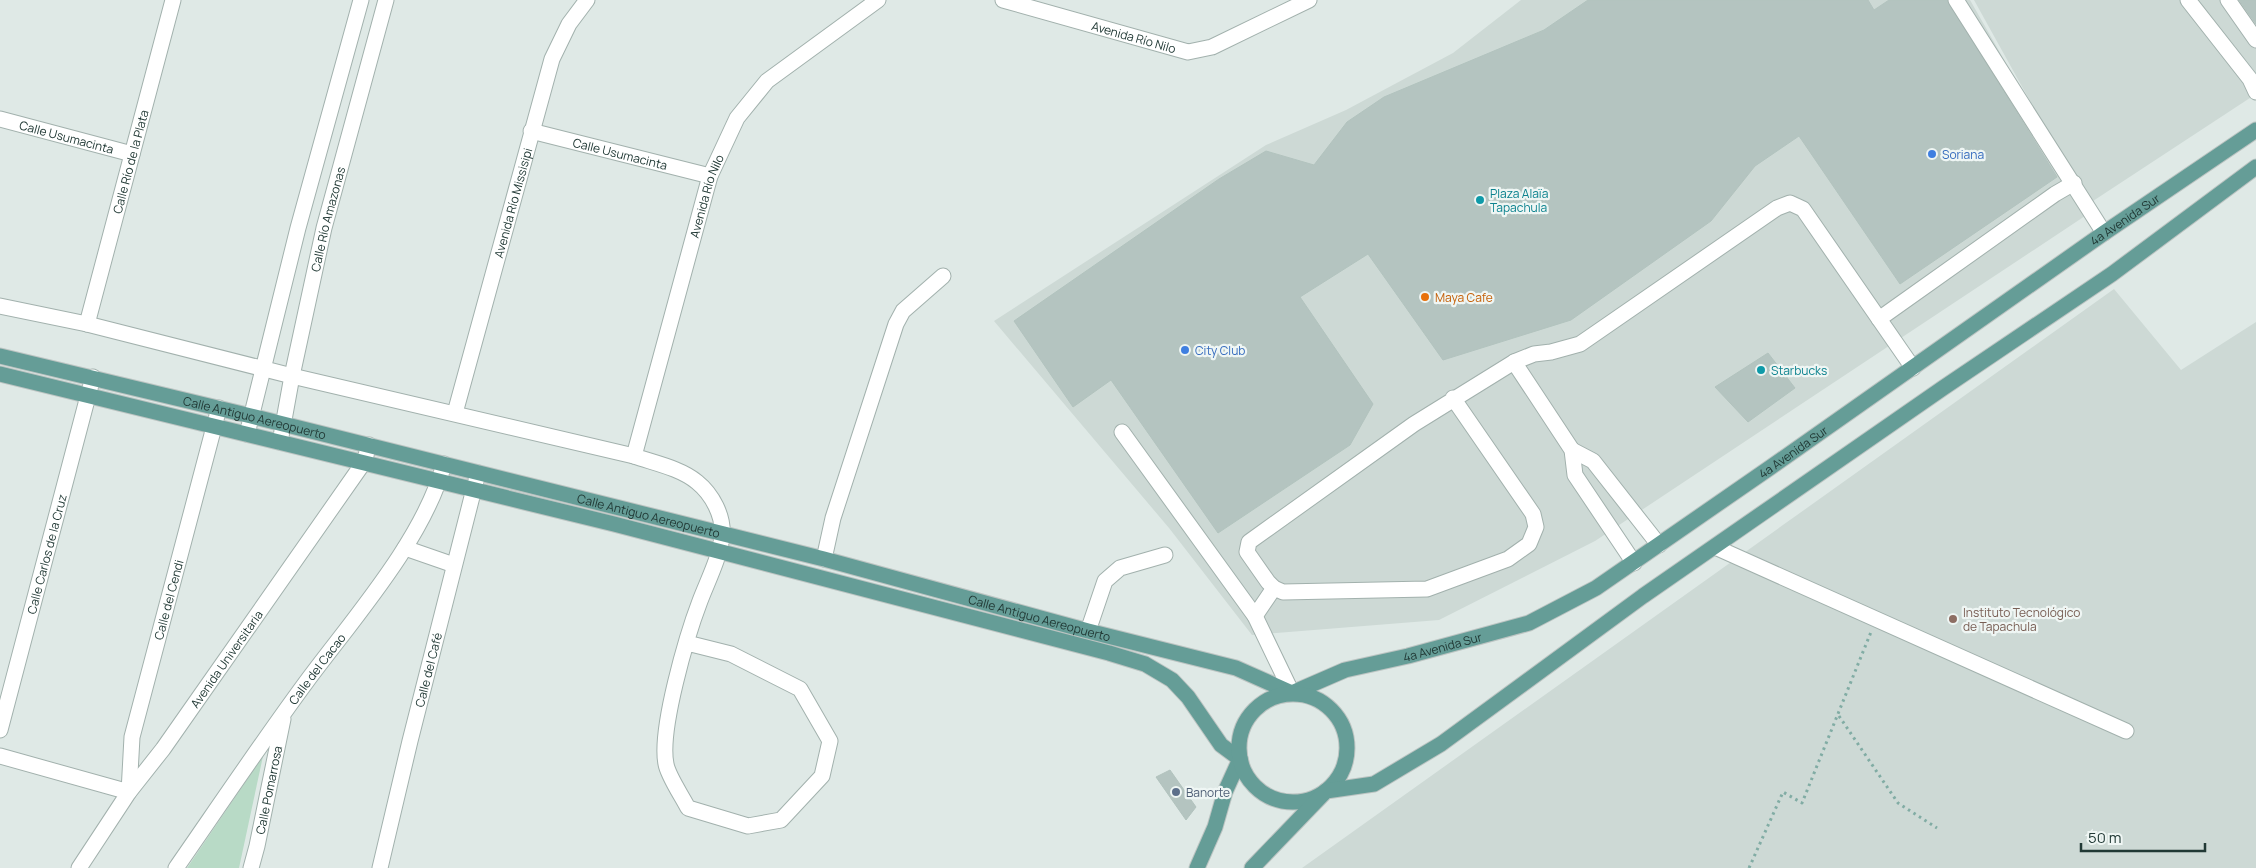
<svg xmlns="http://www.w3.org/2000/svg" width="2256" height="868" font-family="Manrope,sans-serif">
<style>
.built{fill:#cdd9d5}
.green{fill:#b8dac6}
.building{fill:#b4c4c0;stroke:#b2c3be}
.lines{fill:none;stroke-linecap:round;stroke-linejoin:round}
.minor-casing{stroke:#a2b1ad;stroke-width:17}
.major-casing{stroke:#bcc4c2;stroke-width:17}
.path{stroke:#81aca4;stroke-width:3;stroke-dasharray:2.5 4;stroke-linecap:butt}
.minor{stroke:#fff;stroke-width:15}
.major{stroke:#659d97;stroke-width:15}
.shop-dot{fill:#3f7fe0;stroke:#eff6f4;stroke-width:2}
.culture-dot{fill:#0f9aa8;stroke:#eff6f4;stroke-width:2}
.food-dot{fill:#e8710a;stroke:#eff6f4;stroke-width:2}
.education-dot{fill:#8d6e63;stroke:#eff6f4;stroke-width:2}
.service-dot{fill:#5c6f8a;stroke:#eff6f4;stroke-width:2}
.labels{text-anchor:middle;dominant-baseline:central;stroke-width:4.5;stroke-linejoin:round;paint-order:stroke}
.street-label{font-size:12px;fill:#213935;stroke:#eff6f4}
.shop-label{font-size:12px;fill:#366cbe;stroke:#eff6f4;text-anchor:start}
.culture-label{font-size:12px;fill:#0d838f;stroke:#eff6f4;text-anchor:start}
.food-label{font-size:12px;fill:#c56008;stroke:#eff6f4;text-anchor:start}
.education-label{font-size:12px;fill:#785e54;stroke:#eff6f4;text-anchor:start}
.service-label{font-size:12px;fill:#4e5e75;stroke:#eff6f4;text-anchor:start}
</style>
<rect width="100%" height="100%" fill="#dfe9e6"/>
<!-- built -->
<path class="built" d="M1521,0H1970L2091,212L1595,541L1439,620L1252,635L1169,528L994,321L1266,145L1346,110L1453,53Z
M1974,0H2256V94L2093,201L2081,181L2076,184Z
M2114,289L2181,370L2256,322V868H1302Z"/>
<!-- green -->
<path class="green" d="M263,756L239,868H187Z"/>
<!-- building -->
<path class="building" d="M1588,0H1868L1874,10L1889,0H1947L2057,177L1900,284L1799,136L1755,166L1711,221L1571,320L1443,360L1368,254L1300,297L1373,404L1350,445L1218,533L1111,380L1073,407L1014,321L1219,179L1266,151L1314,165L1347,122L1384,97L1544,30Z
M2239,0H2256V24Z
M1768,353L1795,388L1748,422L1715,387Z
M1170,770L1196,807L1186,820L1156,777Z"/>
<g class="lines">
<defs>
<g id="minor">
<path id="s1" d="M1003,0L1188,52L1212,47L1309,0"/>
<path d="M1956,0L2104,233"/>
<path d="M2188,0L2250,79L2256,92"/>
<path d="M2228,0L2256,40"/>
<path id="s2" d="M0,119L132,154"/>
<path id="s3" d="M531,131L710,176"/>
<path d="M0,306L87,324L292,376L634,456C654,463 680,468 697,482C712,494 724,516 722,536C720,557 708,580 700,601C687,635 659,730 666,764C668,776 682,796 688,808L748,826L781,820L822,776L830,741L800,689L731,654L687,643"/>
<path d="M1879,319L2055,194L2074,183"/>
<path id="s4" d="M87,324L173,0"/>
<path d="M1514,362L1572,450L1575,475L1634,563"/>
<path d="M1453,398L1533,514L1536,527L1529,544L1508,559L1427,589L1283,592L1274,588L1268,582L1247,552L1249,542L1414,424L1514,362L1534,354L1551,352L1580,344L1777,208L1790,203L1803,209L1913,368"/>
<path id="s5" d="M455,413L552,59L569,24L587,0"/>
<path d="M1122,432L1255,616L1292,693"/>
<path d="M247,434L298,228L361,0"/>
<path id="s6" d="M280,442L292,376L324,228L386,0"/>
<path d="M1572,450L1593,461L1659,545"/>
<path id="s7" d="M634,456L710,176L737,118L767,81L878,0"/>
<path d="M1715,547L2126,731"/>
<path d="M405,548L454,565"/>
<path d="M824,559L833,518L896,324L903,311L943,276"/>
<path d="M1255,616L1274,588"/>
<path d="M1088,631L1105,581L1120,568L1165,555"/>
<path id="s8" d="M0,730L93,377"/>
<path id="s9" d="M0,756L129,792L132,737L219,408"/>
<path id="s10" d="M79,868L129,792L163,749L364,462L369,445"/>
<path id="s11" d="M176,868C219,806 262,742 307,681C353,619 424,539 444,464"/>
<path id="s12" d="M251,868L257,846L283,719"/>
<path id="s13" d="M380,868L410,741L478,473"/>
</g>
<g id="major">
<path id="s14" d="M0,356L251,416L824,559L1088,631L1236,668L1292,693L1345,670L1408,656L1529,623L1596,588L1771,467L2104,233L2256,130"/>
<path d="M0,374L614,524L1109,653L1145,664L1172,680L1188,697L1221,745L1240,759L1225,792L1215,827L1197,868"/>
<circle cx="1293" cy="748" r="54"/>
<path d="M1252,868L1326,791L1374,784L1441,744L1643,596L1943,388L2112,274L2256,167"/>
</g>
</defs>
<!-- minor casing -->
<use href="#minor" class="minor-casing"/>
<!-- major casing -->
<use href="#major" class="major-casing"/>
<!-- path -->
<path class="path" d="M1839,716L1898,803L1937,828
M1749,868L1783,792L1802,803L1871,632"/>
<!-- minor -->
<use href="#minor" class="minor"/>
<!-- major -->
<use href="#major" class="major"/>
</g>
<!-- markers -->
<g class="shop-dot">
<circle cx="1932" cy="154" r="5"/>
<circle cx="1185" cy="350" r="5"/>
</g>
<g class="culture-dot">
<circle cx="1480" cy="200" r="5"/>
<circle cx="1761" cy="370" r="5"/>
</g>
<circle class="food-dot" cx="1425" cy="297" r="5"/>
<circle class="education-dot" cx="1953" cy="619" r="5"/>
<circle class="service-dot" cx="1176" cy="792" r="5"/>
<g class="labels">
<!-- street labels -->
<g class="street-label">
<text stroke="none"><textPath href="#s1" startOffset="136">Avenida Río Nilo</textPath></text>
<text stroke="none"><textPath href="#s2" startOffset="69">Calle Usumacinta</textPath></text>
<text stroke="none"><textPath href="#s3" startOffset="92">Calle Usumacinta</textPath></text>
<text stroke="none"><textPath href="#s4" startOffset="168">Calle Río de la Plata</textPath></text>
<text stroke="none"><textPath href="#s7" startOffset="270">Avenida Río Nilo</textPath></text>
<text stroke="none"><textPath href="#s5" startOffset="218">Avenida Río Missisipi</textPath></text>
<text stroke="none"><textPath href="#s14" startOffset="2304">4a Avenida Sur</textPath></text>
<text stroke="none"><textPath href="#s6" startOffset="228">Calle Río Amazonas</textPath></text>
<text stroke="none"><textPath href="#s14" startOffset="262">Calle Antiguo Aereopuerto</textPath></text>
<text stroke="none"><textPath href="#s14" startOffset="1899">4a Avenida Sur</textPath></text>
<text stroke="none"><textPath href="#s14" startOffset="668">Calle Antiguo Aereopuerto</textPath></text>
<text stroke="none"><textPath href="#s8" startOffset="182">Calle Carlos de la Cruz</textPath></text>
<text stroke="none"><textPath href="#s9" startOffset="331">Calle del Cendi</textPath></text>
<text stroke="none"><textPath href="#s14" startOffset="1072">Calle Antiguo Aereopuerto</textPath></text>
<text stroke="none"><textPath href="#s14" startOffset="1494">4a Avenida Sur</textPath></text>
<text stroke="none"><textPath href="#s10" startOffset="256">Avenida Universitaria</textPath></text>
<text stroke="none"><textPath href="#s11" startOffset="244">Calle del Cacao</textPath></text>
<text stroke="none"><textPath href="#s13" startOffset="204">Calle del Café</textPath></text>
<text stroke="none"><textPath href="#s12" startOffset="80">Calle Pomarrosa</textPath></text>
</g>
<!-- shop labels -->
<g class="shop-label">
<text x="1942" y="154">Soriana</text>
<text x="1195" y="350">City Club</text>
</g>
<!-- culture labels -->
<g class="culture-label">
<text x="1490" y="193">Plaza Alaïa<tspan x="1490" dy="14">Tapachula</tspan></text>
<text x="1771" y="370">Starbucks</text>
</g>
<!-- food labels -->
<g class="food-label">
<text x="1435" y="297">Maya Cafe</text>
</g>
<!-- education labels -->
<g class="education-label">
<text x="1963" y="612">Instituto Tecnológico<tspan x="1963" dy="14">de Tapachula</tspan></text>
</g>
<!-- service labels -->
<g class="service-label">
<text x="1186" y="792">Banorte</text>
</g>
</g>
<!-- scale -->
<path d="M2081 843v8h124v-8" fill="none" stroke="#213935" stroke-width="2.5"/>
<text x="2088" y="843" font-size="15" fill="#213935" stroke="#eff6f4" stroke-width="4" paint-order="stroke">50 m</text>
</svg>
